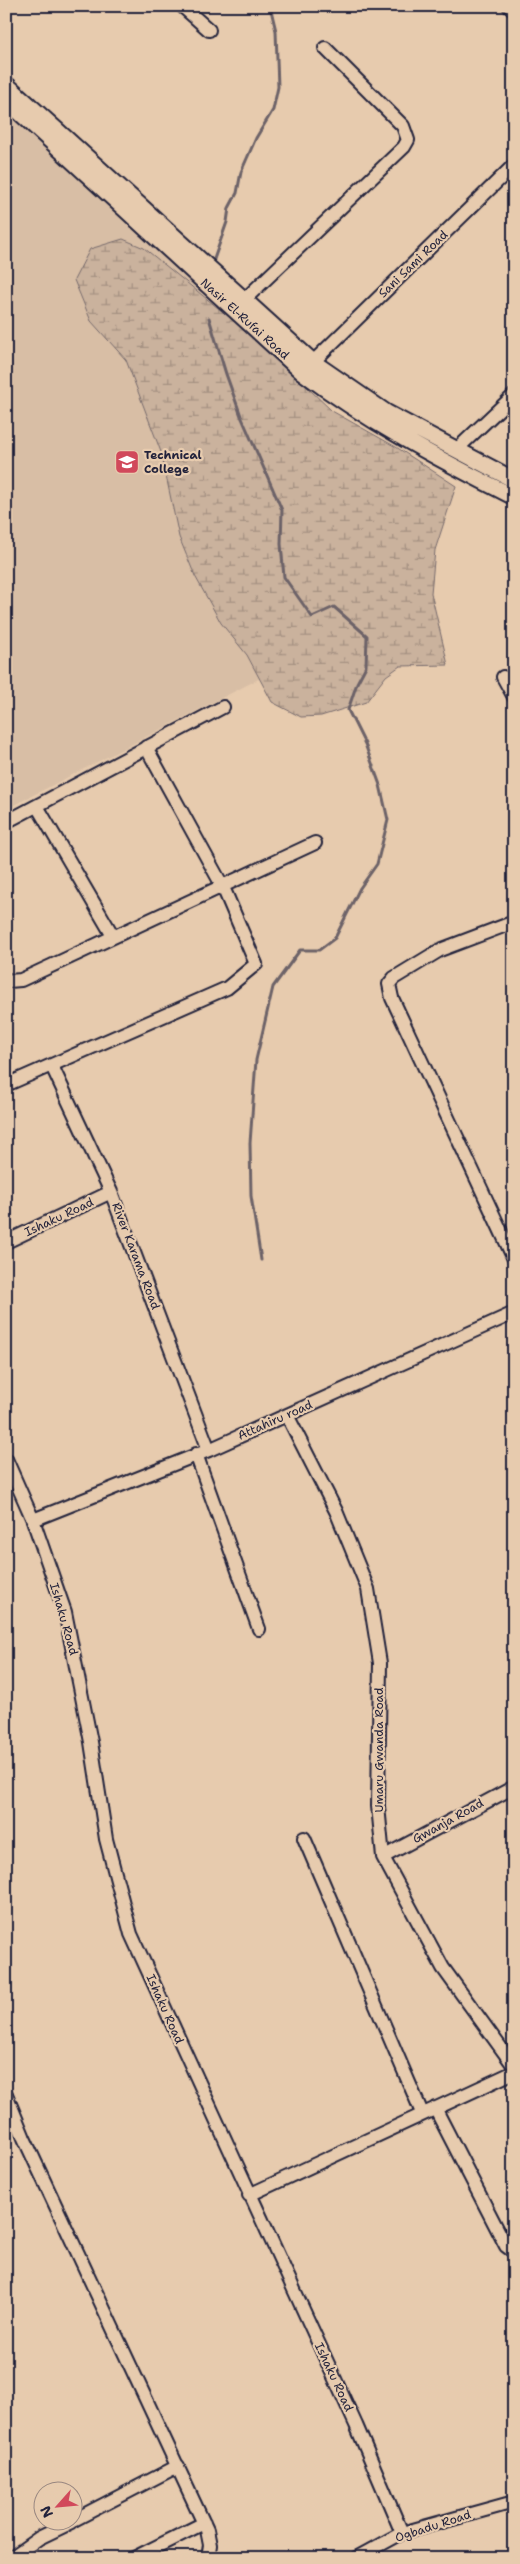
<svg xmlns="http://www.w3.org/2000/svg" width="520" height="2564" font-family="'Shantell Sans',sans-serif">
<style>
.built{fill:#d8bea5}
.wetland{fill:url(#wetland-marsh);stroke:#766a6c}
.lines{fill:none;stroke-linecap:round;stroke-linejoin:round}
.stream{stroke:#6c6267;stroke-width:3}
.minor-casing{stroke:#22223b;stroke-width:16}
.major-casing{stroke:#22223b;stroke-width:19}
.minor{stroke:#e7cbae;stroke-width:12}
.major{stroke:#e7cbae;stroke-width:15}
.labels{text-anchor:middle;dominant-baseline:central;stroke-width:4.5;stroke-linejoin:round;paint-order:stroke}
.street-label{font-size:12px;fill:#22223b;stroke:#e7cbae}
.poi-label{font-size:12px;font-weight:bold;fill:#22223b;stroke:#e7cbae;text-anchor:start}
</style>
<defs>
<pattern id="wetland-marsh" width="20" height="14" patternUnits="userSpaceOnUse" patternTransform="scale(1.25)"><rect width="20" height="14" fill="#cab29d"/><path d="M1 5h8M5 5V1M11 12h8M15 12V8" fill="none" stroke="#a49081"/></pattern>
</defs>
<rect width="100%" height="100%" fill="#e7cbae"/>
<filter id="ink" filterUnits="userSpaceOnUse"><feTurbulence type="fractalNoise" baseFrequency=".02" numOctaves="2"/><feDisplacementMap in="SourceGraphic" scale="10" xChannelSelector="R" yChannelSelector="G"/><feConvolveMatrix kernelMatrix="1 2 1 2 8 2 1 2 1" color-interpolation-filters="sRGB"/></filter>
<g filter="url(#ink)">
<!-- built -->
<path class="built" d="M6,109L199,287L214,343L321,647L6,809Z"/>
<!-- wetland -->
<path class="wetland" d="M123,239L144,248L260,342L332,411L396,447L456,486L435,550L431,593L448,665L400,666L386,676L366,702L321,716L301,717L272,702L247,655L221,623L195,576L179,537L161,452L126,360L91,321L74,280L90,249Z"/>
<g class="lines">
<!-- stream -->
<path class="stream" d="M213,262L227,222L229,208L237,193L241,172L256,138L273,110L278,87L276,31L270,6
M209,318L226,374L241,416L282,510L281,544L284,577L312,617L334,607L367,636L366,666L357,683L348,710L365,744L380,785L388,820L377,864L360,888L335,938L319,950H300L273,987L256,1060L250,1143L251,1196L261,1260"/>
<defs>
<path id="minor" d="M182,6L209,30
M509,6L514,11
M243,301L404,147L408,140L403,126L325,48
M313,362L514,165
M456,450L514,395
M503,677L514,697
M37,806L113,936
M6,822L223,707
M514,922L440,950L394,978L389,984L392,998L514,1259
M6,979L9,981L21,980L315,843
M52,1066L111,1192L209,1450
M6,1085L227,988L256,964L223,887L146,747
M6,1242L111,1192
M287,1415L336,1511L368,1589L380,1663L378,1806L383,1857L443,1968L514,2066
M196,1454L259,1629
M6,1459L33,1520L65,1612L91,1742L106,1839L131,1934L356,2425L402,2533
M33,1520L209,1450L514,1313
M304,1838L422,2113
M383,1857L514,1787
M6,2094L24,2138L207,2530L210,2545L208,2558
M435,2108L506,2246L514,2252
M249,2195L514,2072
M72,2521L178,2466
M11,2558L39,2538L72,2522
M134,2558L204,2523
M356,2558L402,2533L514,2502"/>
<path id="major" d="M6,84L313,362L387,413L514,480
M6,100L301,371C367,421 440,460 514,497"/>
</defs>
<!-- minor casing -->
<use href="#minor" class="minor-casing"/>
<!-- major casing -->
<use href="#major" class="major-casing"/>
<!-- minor -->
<use href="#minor" class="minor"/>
<!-- major -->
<use href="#major" class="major"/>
</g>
</g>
<!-- icons -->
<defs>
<symbol id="university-square" viewBox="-11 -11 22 22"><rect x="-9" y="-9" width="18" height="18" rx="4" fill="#d1495b" stroke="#e7cbae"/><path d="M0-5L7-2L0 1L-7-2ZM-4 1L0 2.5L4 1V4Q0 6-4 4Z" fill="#fff"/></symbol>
</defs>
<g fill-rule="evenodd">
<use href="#university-square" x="113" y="448" width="28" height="28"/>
</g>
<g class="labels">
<!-- street labels -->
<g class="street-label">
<text transform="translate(413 264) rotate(-44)">Sani Sami Road</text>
<text transform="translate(245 319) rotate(42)">Nasir El-Rufai Road</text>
<text transform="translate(59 1217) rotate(-25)">Ishaku Road</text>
<text transform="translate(136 1256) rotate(69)">River Karama Road</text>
<text transform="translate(275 1420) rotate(-24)">Attahiru road</text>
<text transform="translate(64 1619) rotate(74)">Ishaku Road</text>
<text transform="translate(379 1750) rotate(-90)">Umaru Gwanda Road</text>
<text transform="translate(448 1821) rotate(-29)">Gwanja Road</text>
<text transform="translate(165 2009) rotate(66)">Ishaku Road</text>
<text transform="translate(334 2377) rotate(65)">Ishaku Road</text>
<text transform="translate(433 2526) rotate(-18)">Ogbadu Road</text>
</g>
<!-- poi labels -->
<g class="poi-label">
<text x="144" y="455">Technical<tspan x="144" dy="14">College</tspan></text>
</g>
</g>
<!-- margin -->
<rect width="520" height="2564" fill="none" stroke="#e7cbae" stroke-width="25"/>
<rect x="12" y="12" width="495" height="2539" fill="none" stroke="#22223b" stroke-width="2" filter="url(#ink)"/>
<!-- north arrow -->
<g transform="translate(58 2506) rotate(243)"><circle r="24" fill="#e7cbae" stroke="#988780"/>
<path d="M0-4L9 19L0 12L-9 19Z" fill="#d1495b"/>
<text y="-8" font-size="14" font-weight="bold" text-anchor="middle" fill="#22223b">N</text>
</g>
</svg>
